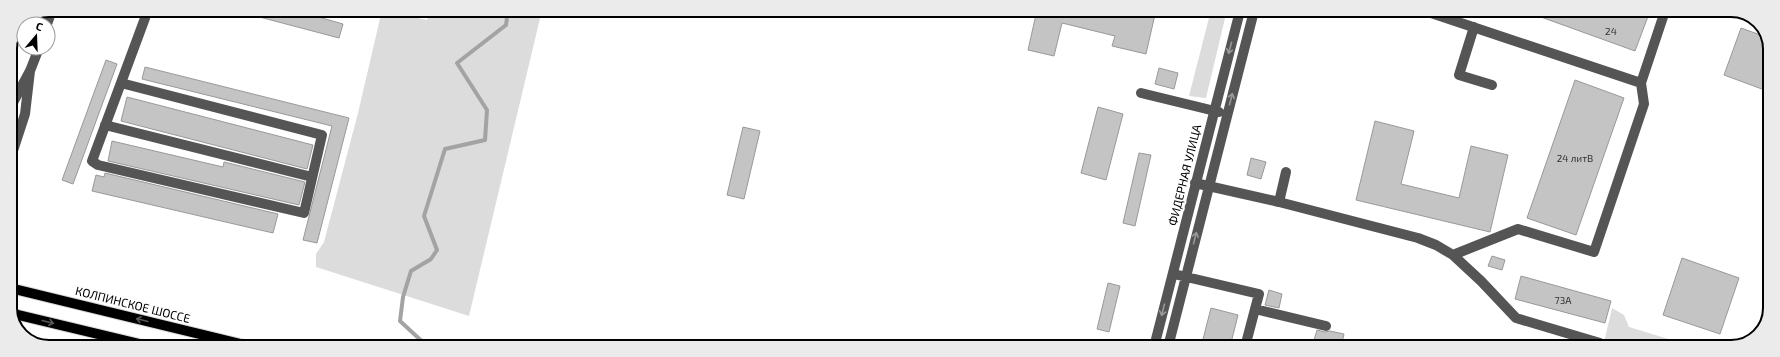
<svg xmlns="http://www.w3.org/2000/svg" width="1780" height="357" font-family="'Exo 2',sans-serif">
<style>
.green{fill:#dcdcdc}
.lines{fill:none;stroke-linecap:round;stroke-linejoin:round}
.stream{stroke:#a3a3a3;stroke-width:4}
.building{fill:#c4c4c4;stroke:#999}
.major-casing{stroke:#dbdbdb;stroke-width:12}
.minor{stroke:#555;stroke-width:10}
.major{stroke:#000;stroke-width:10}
.oneway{stroke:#999}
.oneway2{stroke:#595959}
.labels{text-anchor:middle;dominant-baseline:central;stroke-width:4;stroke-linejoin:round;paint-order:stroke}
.number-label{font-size:10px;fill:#313131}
.street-label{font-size:12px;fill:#000;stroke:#fff}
.rim{fill:none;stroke:#000;stroke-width:2}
</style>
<rect width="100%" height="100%" fill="#fff"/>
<!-- green -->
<path class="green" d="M382,10L427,20L430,10H542L469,316L316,267V254L324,242L358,113Z
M1211,10H1227L1206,98L1189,96Z
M28,19L26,24H24V29L12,63H10V49L22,21Z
M1612,308L1624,315L1629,327L1695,347H1603Z"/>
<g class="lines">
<!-- stream -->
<path class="stream" d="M427,346L400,321L403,297L411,271L431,259L437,250L424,216L445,149L485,140L487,110L457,63L506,25L508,10"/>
</g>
<!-- building -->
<path class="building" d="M249,10H294L343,24L339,38L248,14Z
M1037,10H1156L1146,54L1112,46L1115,36L1062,23L1054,56L1028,50Z
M1528,11H1650L1635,51L1527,12Z
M1741,28L1766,37L1770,44V92L1724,75Z
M106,60L117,64L73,184L62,180Z
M145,67L349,118L317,243L303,240L332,126L142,79Z
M1159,68L1178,73L1174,89L1155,84Z
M1575,80L1624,98L1576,235L1527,218Z
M127,97L313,145L307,169L121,121Z
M1098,107L1123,114L1106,180L1081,173Z
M1375,121L1414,131L1401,184L1459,198L1471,146L1508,155L1490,232L1356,200Z
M743,127L760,131L744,199L727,195Z
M112,141L223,167L224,162L305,182L299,205L108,161Z
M1139,153L1151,155L1135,226L1123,223Z
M1251,158L1266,162L1261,179L1247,175Z
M105,173L278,214L273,233L92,191L96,175L104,177Z
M1492,256L1505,260L1502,270L1488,266Z
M1682,258L1739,278L1720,334L1663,315Z
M1521,276L1611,301L1605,323L1515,299Z
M1108,283L1120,286L1109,332L1097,329Z
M1269,290L1282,294L1279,308L1265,305Z
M1211,308L1238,315L1230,347H1201Z
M1317,330L1325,332L1330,331L1344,334L1341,347H1312Z"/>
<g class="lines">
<defs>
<path id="major" d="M10,288L249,346
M10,313L148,346"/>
</defs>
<!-- major casing -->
<use href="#major" class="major-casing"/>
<!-- minor -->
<path class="minor" d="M1425,11L1641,83
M47,24L52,10
M1474,27L1459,75L1492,85
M121,83L322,135L304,213L98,165L92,161L148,10
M1141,93L1219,112
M10,108L30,71L39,48
M105,125L312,177
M10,160L25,114L30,71
M1195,183L1279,202L1418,238L1436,245L1453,255L1481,281L1516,318L1600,343
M1279,202L1286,172
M1453,255L1518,229L1594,252L1644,104L1641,83L1665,11
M1178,275L1259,294L1245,347
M1255,309L1326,326
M1154,347L1240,11
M1168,347L1254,11"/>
<!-- major -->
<use href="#major" class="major"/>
</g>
<!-- one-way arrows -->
<defs><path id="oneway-shaft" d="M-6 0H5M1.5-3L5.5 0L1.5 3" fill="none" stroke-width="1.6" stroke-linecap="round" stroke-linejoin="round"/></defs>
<g class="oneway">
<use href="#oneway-shaft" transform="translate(1230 48) rotate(105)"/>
<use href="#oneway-shaft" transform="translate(1231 99) rotate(-75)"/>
<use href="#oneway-shaft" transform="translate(1195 238) rotate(-76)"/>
<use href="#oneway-shaft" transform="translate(1163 310) rotate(104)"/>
</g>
<g class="oneway2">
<use href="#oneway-shaft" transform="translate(142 320) rotate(-166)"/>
<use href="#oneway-shaft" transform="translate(48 322) rotate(14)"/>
</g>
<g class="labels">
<!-- number labels -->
<g class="number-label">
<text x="1611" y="31">24</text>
<text x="1575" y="158">24 литВ</text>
<text x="1563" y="300">73А</text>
</g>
<!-- street labels -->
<g class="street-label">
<text transform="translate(1184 175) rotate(-76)">ФИДЕРНАЯ УЛИЦА</text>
<text transform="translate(133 304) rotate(14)">КОЛПИНСКОЕ ШОССЕ</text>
</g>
</g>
<!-- crop -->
<path d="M0 0H1780V357H0ZM49 17H1731A32 32 0 0 1 1763 49V308A32 32 0 0 1 1731 340H49A32 32 0 0 1 17 308V49A32 32 0 0 1 49 17Z" fill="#ebebeb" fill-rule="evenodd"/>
<path class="rim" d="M49 17H1731A32 32 0 0 1 1763 49V308A32 32 0 0 1 1731 340H49A32 32 0 0 1 17 308V49A32 32 0 0 1 49 17Z"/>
<!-- north arrow -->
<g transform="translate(36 36) rotate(19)"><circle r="19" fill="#ffffff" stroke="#999999"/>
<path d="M0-3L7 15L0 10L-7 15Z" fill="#000000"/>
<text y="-6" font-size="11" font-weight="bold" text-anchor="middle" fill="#000000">С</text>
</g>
</svg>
